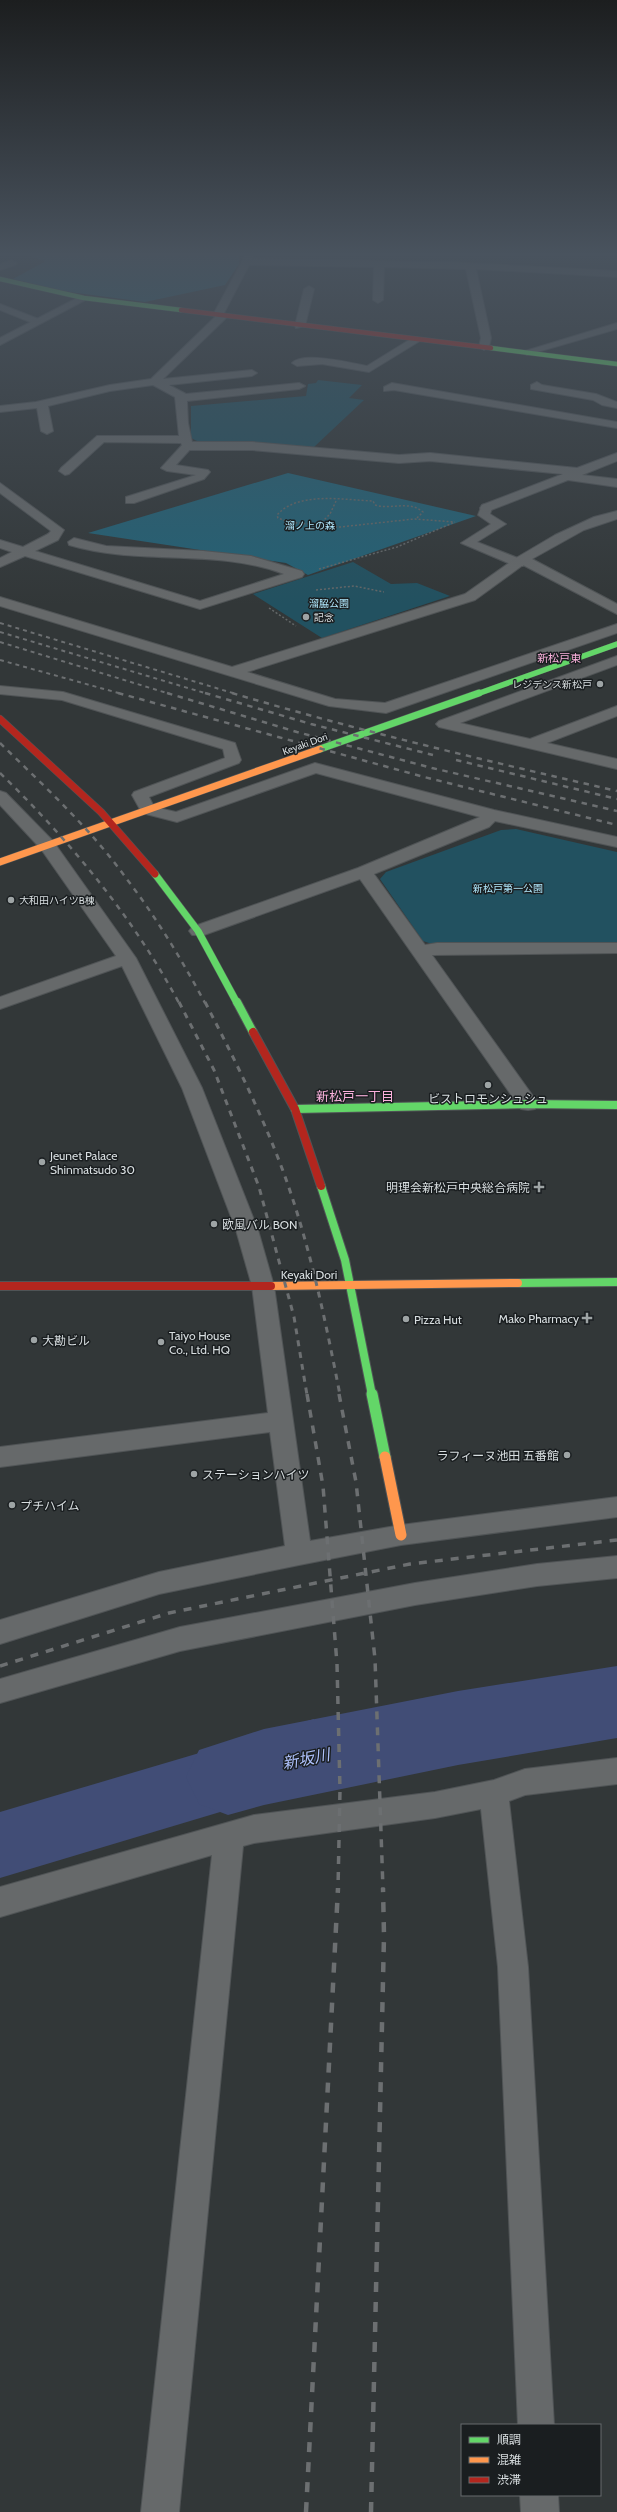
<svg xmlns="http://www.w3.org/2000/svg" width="617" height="2512" font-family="Cabin,'Noto Sans JP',sans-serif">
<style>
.green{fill:#225160}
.forest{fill:#236175}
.water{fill:#414d76}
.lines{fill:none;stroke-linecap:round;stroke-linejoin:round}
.river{fill:#414d76;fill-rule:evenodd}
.lane-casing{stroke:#505456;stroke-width:2}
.street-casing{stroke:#505456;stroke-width:2}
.fast-far4-casing{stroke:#505456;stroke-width:5.5}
.fast-far3-casing{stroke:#505456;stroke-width:6}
.fast-far2-casing{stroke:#505456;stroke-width:8}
.fast-far1-casing{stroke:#505456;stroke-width:10}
.fast-casing{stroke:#505456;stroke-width:13}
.slow-far2-casing{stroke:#505456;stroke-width:8}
.slow-far1-casing{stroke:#505456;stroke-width:10}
.slow-casing{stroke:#505456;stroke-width:13}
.jam-far2-casing{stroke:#505456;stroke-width:5.5}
.jam-far1-casing{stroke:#505456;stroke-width:8}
.jam-casing{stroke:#505456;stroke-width:10}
.path{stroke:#636768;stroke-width:1.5;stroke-dasharray:2 2;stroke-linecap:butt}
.lane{fill:#66696a;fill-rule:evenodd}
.street{fill:#66696a;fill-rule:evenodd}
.fast-far4{stroke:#63d668;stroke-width:4.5}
.fast-far3{stroke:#63d668;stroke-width:5.5}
.fast-far2{stroke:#63d668;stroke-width:7}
.fast-far1{stroke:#63d668;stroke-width:8}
.fast{stroke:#63d668;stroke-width:11}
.slow-far2{stroke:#ff974d;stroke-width:7}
.slow-far1{stroke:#ff974d;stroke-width:8}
.slow{stroke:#ff974d;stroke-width:11}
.jam-far2{stroke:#b3261e;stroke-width:4.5}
.jam-far1{stroke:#b3261e;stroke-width:7}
.jam{stroke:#b3261e;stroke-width:8}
.rail-far4{stroke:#6c6f71;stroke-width:2;stroke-dasharray:4 4;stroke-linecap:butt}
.rail-far3{stroke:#6c6f71;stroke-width:2.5;stroke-dasharray:5.5 5.5;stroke-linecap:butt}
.rail-far2{stroke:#6c6f71;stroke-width:3;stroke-dasharray:6 6;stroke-linecap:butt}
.rail-far1{stroke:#6c6f71;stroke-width:3.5;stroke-dasharray:8 8;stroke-linecap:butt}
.rail{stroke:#6c6f71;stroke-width:4.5;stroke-dasharray:10 10;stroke-linecap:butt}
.poi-dot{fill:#9ea4a5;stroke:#1a1e20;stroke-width:1.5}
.labels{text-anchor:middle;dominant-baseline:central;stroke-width:3;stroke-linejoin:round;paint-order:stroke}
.far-park-label{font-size:10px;fill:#b0e8fd;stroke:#1a1e20}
.far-poi-label{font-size:10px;fill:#d8dee0;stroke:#1a1e20;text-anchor:start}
.far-street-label{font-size:10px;fill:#d8dee0;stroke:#1a1e20}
.far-neighbourhood-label{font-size:11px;fill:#fab1dc;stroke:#1a1e20}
.poi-label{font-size:12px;fill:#d8dee0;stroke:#1a1e20;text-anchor:start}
.street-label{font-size:12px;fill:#d8dee0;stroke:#1a1e20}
.neighbourhood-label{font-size:13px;fill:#fab1dc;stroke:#1a1e20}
.near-water-label{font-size:16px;font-style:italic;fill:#aec1fb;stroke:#1a1e20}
</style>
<rect width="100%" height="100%" fill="#323738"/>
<!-- green -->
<path class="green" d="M318,380L362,385L349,398L364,400L314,447L256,442H199L191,438V406L306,396L308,384L316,383Z
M353,562L391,584L417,583L450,596L322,638L253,594Z
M516,829L617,852V944L435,945L423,941L380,879L386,872L501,830Z"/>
<!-- forest -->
<path class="forest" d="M25,254H239V264L225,285L145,302L62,291L13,279L46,261Z
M288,473L476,516L308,575L286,563L88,533Z"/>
<!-- water -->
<path class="water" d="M314,1719V1784L0,1878V1812Z"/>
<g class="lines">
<!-- river -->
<path class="river" d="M617,1666V1738L458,1765L264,1805L228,1815L199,1804L186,1777L199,1750L264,1729L458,1691Z"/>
<defs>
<path id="lane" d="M12,260L17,263L15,265L0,270V264Z
M0,304L41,320L43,322L35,324L0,310Z
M414,337L423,339L369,372L322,364L297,366L292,363C302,351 352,363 367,366Z
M537,382L542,385L596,394L617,402V408L602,405L593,400L531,389V385Z
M392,383L617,422V428L394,390L384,391V387Z
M187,443L193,446L176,465L208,470L210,472L204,479L134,503H126V497L196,475L167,471L161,468L183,444Z
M486,504L492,508L490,514L506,524L477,542L523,560L525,563L523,566H515L461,543L491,524L478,515L482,505Z"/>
<path id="street" d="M246,254H254L252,259L447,262L617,271V277L476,269L491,338L489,347L484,350L479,347L481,338L466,269L384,267L383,300L378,303L373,300L374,267L249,265L224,313L227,316L226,318L163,379L252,370L257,373L252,376L169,385L186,394L299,383L305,386L299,389L187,401L188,423L192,442H252L399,455L430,453L577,468L617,453V461L582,475L617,479V487L568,480L486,512L482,511L480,508L482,505L563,474L430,461L399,463L252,450H187L183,448L181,443L104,442L69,474L65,475L59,471L61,468L97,436H179L175,397L153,385L110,391L48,406L53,431L47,434L41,431L37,408L0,412V406L36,402L110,385L151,379L215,317L213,315Z
M309,286L314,289L305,326L296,328L295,326L304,289Z
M81,296L89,298L0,345V338Z
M617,323V329L527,355L522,352Z
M0,483L64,530L58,540L35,551L200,601L284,574C215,548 139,566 69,545L68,542L74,538L106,546L203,551L251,556L302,571L304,574L302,577L200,609L25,556L0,567V558L12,552L0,548V540L23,547L48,534L51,531L0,493Z
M617,511V519L584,530L532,559L617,604V614L523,565L475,600L247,672L335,699L385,703L617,624V633L386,713L329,706L0,606V597L232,667L465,594L516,558L555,535L594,517Z
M617,656V665L460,723L530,739L617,706V716L547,743L617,759V769L439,727L436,724L439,721Z
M0,686L63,692L235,743L241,760L239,763L149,797L154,807L176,812L315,763L494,810L617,837V847L495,821L489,827L374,874L425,945L437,943H617V953L432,955L535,1099L538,1104L535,1109L528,1110L521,1109L360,879L204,935H192L189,931L192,927L358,868L480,817L316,773L177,822L142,813L132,795L134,792L225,758L223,749L62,700L0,694Z
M0,791L6,793L53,841L136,958L202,1088L258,1230L274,1286L310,1541L401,1525L617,1497V1517L401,1545L299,1565L159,1594L0,1644V1620L159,1572L285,1546L270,1432L0,1467V1447L268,1413L252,1286L236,1230L182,1088L122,966L0,1009V997L116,956L41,849L0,805Z
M617,1556V1578L537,1586L415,1605L180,1651L0,1703V1679L180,1627L415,1583L537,1564Z
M617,1758V1784L525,1795L509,1801L528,1967L554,2425H518L498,1967L481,1809L435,1818L254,1843L243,1846L179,2512H141L212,1855L0,1917V1887L254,1815L435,1792L494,1780L525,1769Z
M520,2495H558L559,2512H521Z"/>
<path id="fast-far4" d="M0,279L84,298L181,310
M491,348L617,364"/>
<path id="fast-far3" d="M477,694L617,644"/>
<path id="fast-far2" d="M320,749L479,693
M155,874L198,931L237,1003"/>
<path id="fast-far1" d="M237,1002L253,1032
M295,1109L528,1104L617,1105
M321,1186L345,1260L372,1395
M518,1283L617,1282"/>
<path id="fast" d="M372,1394L385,1457"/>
<path id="slow-far2" d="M0,862L320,749"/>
<path id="slow-far1" d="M271,1286L518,1283"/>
<path id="slow" d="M385,1457L401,1535"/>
<path id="jam-far2" d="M181,310L491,348"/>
<path id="jam-far1" d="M0,719L101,812L155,874"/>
<path id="jam" d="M253,1032L295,1109L321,1186
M0,1286H271"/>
</defs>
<!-- lane casing -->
<use href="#lane" class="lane-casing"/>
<!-- street casing -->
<use href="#street" class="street-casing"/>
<!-- fast-far4 casing -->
<use href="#fast-far4" class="fast-far4-casing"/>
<!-- fast-far3 casing -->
<use href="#fast-far3" class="fast-far3-casing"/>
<!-- fast-far2 casing -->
<use href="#fast-far2" class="fast-far2-casing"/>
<!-- fast-far1 casing -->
<use href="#fast-far1" class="fast-far1-casing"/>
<!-- fast casing -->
<use href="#fast" class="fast-casing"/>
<!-- slow-far2 casing -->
<use href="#slow-far2" class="slow-far2-casing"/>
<!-- slow-far1 casing -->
<use href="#slow-far1" class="slow-far1-casing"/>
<!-- slow casing -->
<use href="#slow" class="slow-casing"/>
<!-- jam-far2 casing -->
<use href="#jam-far2" class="jam-far2-casing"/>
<!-- jam-far1 casing -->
<use href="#jam-far1" class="jam-far1-casing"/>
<!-- jam casing -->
<use href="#jam" class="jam-casing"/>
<!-- path -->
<path class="path" d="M417,518L423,512C409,500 391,510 375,505L373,501C344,500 298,491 277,515L278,518L288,522L340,527L414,519L455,522
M319,525L330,514L336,501
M319,569L397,547L455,522
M316,590L354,586L384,592
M269,608L296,626"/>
<!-- lane -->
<use href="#lane" class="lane"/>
<!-- street -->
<use href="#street" class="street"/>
<!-- fast-far4 -->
<use href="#fast-far4" class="fast-far4"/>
<!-- fast-far3 -->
<use href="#fast-far3" class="fast-far3"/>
<!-- fast-far2 -->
<use href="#fast-far2" class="fast-far2"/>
<!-- fast-far1 -->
<use href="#fast-far1" class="fast-far1"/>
<!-- fast -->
<use href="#fast" class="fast"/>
<!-- slow-far2 -->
<use href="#slow-far2" class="slow-far2"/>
<!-- slow-far1 -->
<use href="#slow-far1" class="slow-far1"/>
<!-- slow -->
<use href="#slow" class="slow"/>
<!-- jam-far2 -->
<use href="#jam-far2" class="jam-far2"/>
<!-- jam-far1 -->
<use href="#jam-far1" class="jam-far1"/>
<!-- jam -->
<use href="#jam" class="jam"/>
<!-- rail-far4 -->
<path class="rail-far4" d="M0,623L236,694
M0,632L208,694
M0,642L170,694
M0,660L122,694"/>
<!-- rail-far3 -->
<path class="rail-far3" d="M118,693L424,777L617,825
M167,693L297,732L432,768L617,811
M205,693L311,724L433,755
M232,693C359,731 488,761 617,791
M0,743C44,786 90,828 126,878C156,917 182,960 205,1003
M456,760L617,799
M0,773C70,841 133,917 179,1003"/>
<!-- rail-far2 -->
<path class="rail-far2" d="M179,1002L214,1070L259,1187L294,1317L307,1395
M205,1002C235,1060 265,1120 287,1182C311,1251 326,1323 340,1395"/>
<!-- rail-far1 -->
<path class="rail-far1" d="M307,1394L323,1486L337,1664L340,1790L338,1889
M339,1394L356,1482L375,1659L383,1889
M0,1666L169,1613L306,1585L410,1564L617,1540"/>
<!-- rail -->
<path class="rail" d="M306,2512L338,1888
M371,2512L384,1936L383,1888"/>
</g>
<!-- sky -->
<linearGradient id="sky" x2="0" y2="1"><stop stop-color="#1c1e1f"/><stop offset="0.42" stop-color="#49535e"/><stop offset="1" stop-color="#49535e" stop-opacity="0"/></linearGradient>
<rect width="617" height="605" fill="url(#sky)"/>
<!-- markers -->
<g class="poi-dot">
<circle cx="306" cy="617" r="4"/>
<circle cx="600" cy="684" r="4"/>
<circle cx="11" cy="900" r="4"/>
<circle cx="488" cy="1085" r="4"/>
<circle cx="42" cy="1162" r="4"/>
<path d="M537 1181h4v4h4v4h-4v4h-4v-4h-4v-4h4z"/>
<circle cx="214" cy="1224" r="4"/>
<path d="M585 1312h4v4h4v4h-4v4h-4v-4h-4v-4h4z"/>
<circle cx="406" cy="1319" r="4"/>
<circle cx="34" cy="1340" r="4"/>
<circle cx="161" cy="1342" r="4"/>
<circle cx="567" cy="1455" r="4"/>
<circle cx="194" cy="1474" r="4"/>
<circle cx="12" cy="1505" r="4"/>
</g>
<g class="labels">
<!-- far-park labels -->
<g class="far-park-label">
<text x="310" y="525">溜ノ上の森</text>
<text x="329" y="603">溜脇公園</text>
<text x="508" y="888">新松戸第一公園</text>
</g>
<!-- far-poi labels -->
<g class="far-poi-label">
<text x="314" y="617">記念</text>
<text x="592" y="684" text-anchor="end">レジデンス新松戸</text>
<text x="19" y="900">大和田ハイツB棟</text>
</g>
<!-- far-street labels -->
<g class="far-street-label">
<text transform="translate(305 744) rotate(-20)">Keyaki Dori</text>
</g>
<!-- far-neighbourhood labels -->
<g class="far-neighbourhood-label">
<text x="559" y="658">新松戸東</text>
</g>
<!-- poi labels -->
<g class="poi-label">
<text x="488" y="1098" text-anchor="middle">ビストロモンシュシュ</text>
<text x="50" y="1155">Jeunet Palace<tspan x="50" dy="14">Shinmatsudo 30</tspan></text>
<text x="530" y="1187" text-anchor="end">明理会新松戸中央総合病院</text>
<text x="222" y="1224">欧風バル BON</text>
<text x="579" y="1318" text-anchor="end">Mako Pharmacy</text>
<text x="414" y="1319">Pizza Hut</text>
<text x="169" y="1335">Taiyo House<tspan x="169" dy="14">Co., Ltd. HQ</tspan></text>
<text x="42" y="1340">大勘ビル</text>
<text x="559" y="1455" text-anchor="end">ラフィーヌ池田 五番館</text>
<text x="202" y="1474">ステーションハイツ</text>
<text x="20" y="1505">プチハイム</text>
</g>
<!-- street labels -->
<g class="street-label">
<text x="309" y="1274">Keyaki Dori</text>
</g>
<!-- neighbourhood labels -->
<g class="neighbourhood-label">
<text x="355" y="1096">新松戸一丁目</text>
</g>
<!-- near-water labels -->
<g class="near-water-label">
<text transform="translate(306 1759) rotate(-11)">新坂川</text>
</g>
</g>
<!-- legend -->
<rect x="461" y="2424" width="140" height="72" fill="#1a1e20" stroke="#666b6d"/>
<rect x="469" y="2437" width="20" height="6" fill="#63d668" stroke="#666b6d"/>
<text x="497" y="2444" font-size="12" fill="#d8dee0">順調</text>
<rect x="469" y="2457" width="20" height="6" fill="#ff974d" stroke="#666b6d"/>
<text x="497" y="2464" font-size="12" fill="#d8dee0">混雑</text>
<rect x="469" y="2477" width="20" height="6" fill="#b3261e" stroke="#666b6d"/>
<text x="497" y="2484" font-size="12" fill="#d8dee0">渋滞</text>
</svg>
